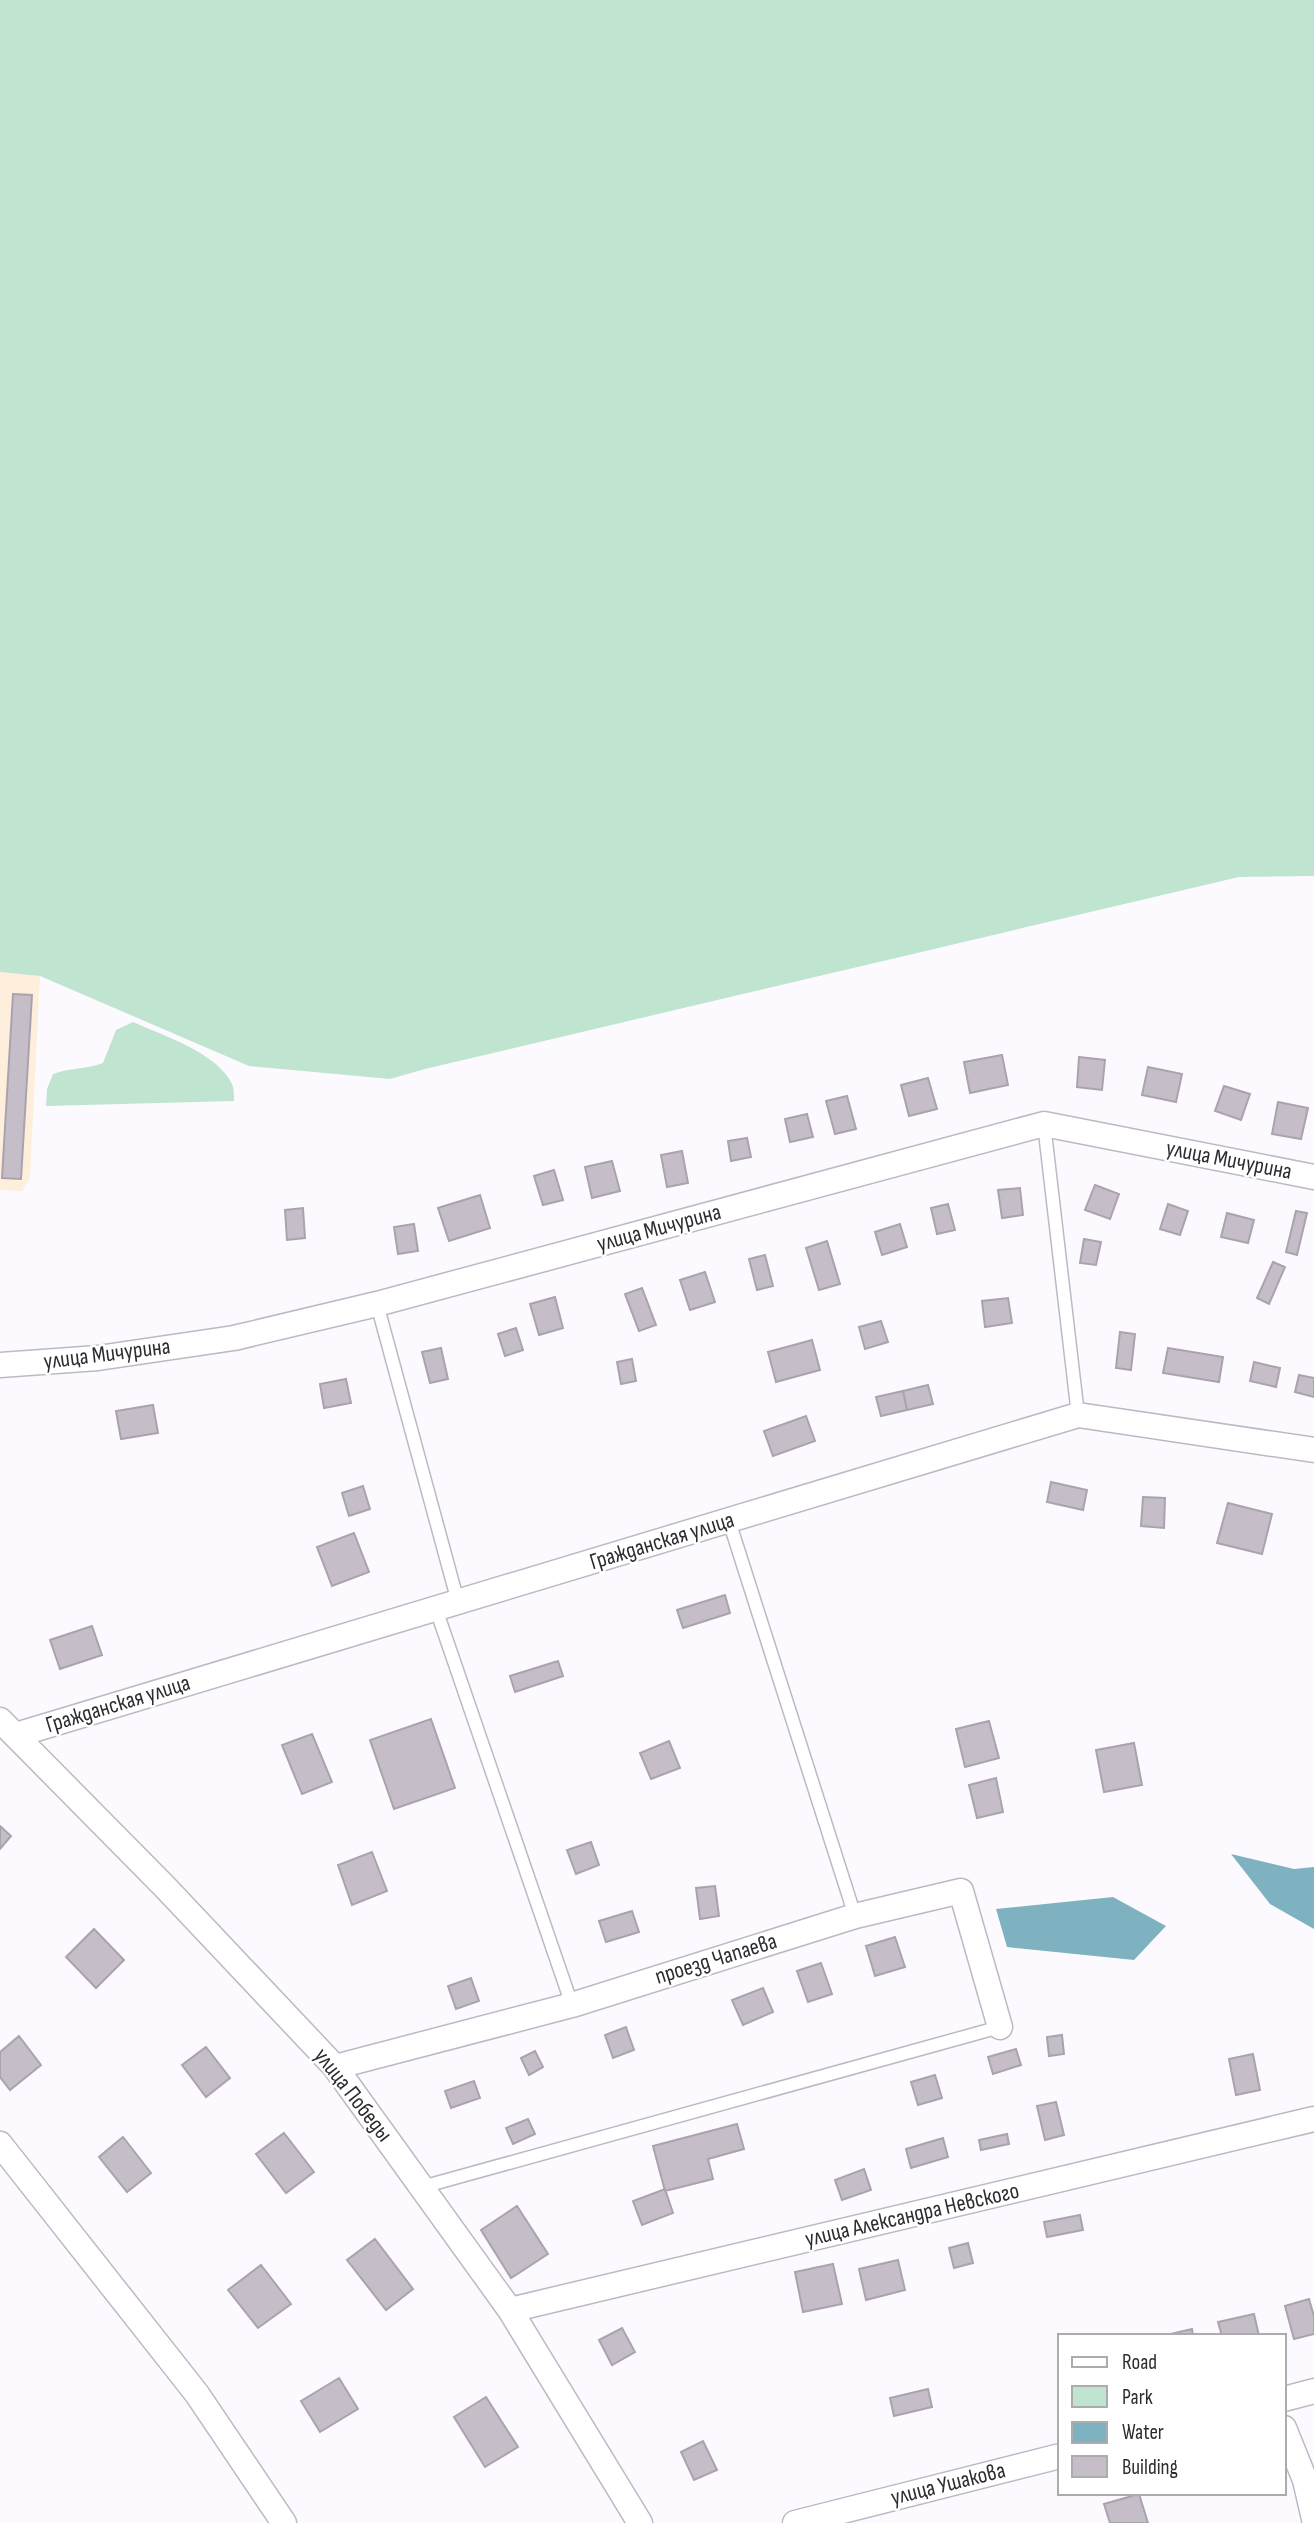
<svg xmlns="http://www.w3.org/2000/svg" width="1314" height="2523" font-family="'Sofia Sans Condensed',sans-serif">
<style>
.industrial{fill:#fdefdb}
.green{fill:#bfe5d1}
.water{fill:#7fb2c1}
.building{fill:#c5bec9;stroke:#aaa3ae;stroke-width:2}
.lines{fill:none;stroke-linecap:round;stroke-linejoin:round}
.service-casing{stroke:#bfb8c4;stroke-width:15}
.minor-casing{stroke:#bfb8c4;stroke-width:27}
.service{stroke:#fff;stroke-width:12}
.minor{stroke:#fff;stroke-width:24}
.labels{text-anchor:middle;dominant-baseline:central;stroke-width:5;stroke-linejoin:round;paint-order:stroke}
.street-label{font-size:23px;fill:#2f2c31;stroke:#fff}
</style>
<rect width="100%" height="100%" fill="#fdfaff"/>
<!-- industrial -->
<path class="industrial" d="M0,972L40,976L30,1178L22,1191L0,1190Z"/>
<!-- green -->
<path class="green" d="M0,0H1314V876L1239,877L425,1069L390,1079L249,1066L40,976L0,972Z
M133,1022C162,1035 218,1053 232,1084C234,1088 234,1096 234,1101L46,1106L47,1089L53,1074C70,1068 86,1069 103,1063L116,1030Z"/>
<!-- water -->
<path class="water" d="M1231,1854L1294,1869L1314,1867V1929L1270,1904Z
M1113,1897L1166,1926L1134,1960L1007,1947L996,1909Z"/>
<!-- building -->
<path class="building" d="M13,994L32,995L21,1179L2,1178Z
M1002,1055L1008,1085L970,1093L964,1062Z
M1079,1057L1105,1060L1102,1090L1077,1087Z
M1148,1067L1182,1074L1176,1102L1142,1095Z
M928,1078L937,1109L909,1116L901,1085Z
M1224,1086L1250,1094L1241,1120L1215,1111Z
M847,1096L856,1129L835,1134L826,1101Z
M1278,1102L1308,1108L1301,1139L1272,1134Z
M807,1114L813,1137L790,1142L785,1119Z
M747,1138L751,1157L731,1161L728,1141Z
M682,1151L688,1183L667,1187L661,1155Z
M612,1161L620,1191L592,1198L585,1167Z
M554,1170L563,1200L543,1205L534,1176Z
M1095,1185L1119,1194L1110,1219L1085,1210Z
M1020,1188L1023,1215L1002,1218L998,1190Z
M480,1195L490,1228L449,1241L438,1208Z
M948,1204L955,1230L937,1234L931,1208Z
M1168,1204L1188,1211L1180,1235L1160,1229Z
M303,1208L305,1238L287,1240L285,1210Z
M1296,1211L1307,1213L1297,1255L1286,1252Z
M1227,1213L1254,1220L1248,1243L1221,1237Z
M414,1224L418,1251L398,1254L394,1227Z
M900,1224L907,1247L882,1255L875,1232Z
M1084,1239L1101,1242L1096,1265L1080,1263Z
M827,1241L840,1284L819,1290L806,1248Z
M765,1255L773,1286L757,1290L749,1259Z
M1273,1262L1285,1267L1269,1304L1257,1298Z
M705,1272L715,1302L690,1310L680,1280Z
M642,1288L656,1325L639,1331L625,1294Z
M555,1297L563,1328L539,1335L530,1304Z
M1008,1298L1012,1323L985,1327L982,1301Z
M881,1321L888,1342L865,1349L859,1327Z
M516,1328L523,1350L505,1356L498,1334Z
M1120,1332L1135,1334L1131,1370L1116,1368Z
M812,1340L820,1370L776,1382L768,1352Z
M441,1348L448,1379L430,1383L422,1352Z
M1168,1348L1223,1357L1219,1382L1163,1373Z
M632,1359L636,1381L621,1384L617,1362Z
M1254,1362L1280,1368L1276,1387L1250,1381Z
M1299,1375L1314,1378V1397L1295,1392Z
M346,1379L351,1403L324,1408L320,1384Z
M928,1385L933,1404L907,1410L903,1391Z
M903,1391L907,1410L881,1416L876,1397Z
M153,1405L158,1433L121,1439L116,1411Z
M806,1416L815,1441L773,1456L764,1431Z
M1051,1482L1087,1490L1083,1510L1047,1502Z
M363,1486L370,1509L349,1516L342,1493Z
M1143,1497L1165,1498L1164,1528L1141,1526Z
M1228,1503L1272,1514L1262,1554L1217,1543Z
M354,1533L369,1572L332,1586L317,1547Z
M725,1595L730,1613L683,1628L677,1610Z
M92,1626L102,1655L60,1669L50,1640Z
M558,1661L563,1676L515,1692L510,1676Z
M431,1719L455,1788L394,1809L370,1740Z
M989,1721L999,1758L965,1767L956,1729Z
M312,1734L332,1782L302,1794L282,1745Z
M669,1741L680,1768L651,1779L640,1753Z
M1134,1743L1142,1785L1104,1792L1096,1750Z
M996,1778L1003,1812L977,1818L969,1785Z
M0,1826L11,1836L0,1849Z
M591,1842L599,1865L576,1874L567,1850Z
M372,1852L387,1891L352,1905L338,1865Z
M715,1886L719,1916L700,1919L696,1888Z
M632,1911L639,1932L606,1942L599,1921Z
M94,1929L124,1960L96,1988L66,1957Z
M895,1937L905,1967L875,1976L866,1946Z
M821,1963L832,1994L808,2002L797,1971Z
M471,1978L479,2001L456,2009L448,1986Z
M763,1988L773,2012L743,2025L732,2000Z
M626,2027L634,2050L613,2058L605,2035Z
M1062,2035L1064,2054L1049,2056L1047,2037Z
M19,2036L41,2065L10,2090L0,2077V2052Z
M206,2047L230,2078L206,2097L182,2065Z
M1016,2049L1021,2065L993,2074L988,2057Z
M535,2051L543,2067L529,2075L521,2058Z
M1253,2054L1260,2090L1236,2095L1229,2059Z
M935,2075L942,2098L918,2105L911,2082Z
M474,2081L480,2098L451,2108L445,2091Z
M1056,2102L1064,2135L1045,2140L1037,2106Z
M528,2119L535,2134L513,2144L506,2128Z
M737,2124L744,2149L708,2159L713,2179L665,2191L653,2146Z
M284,2133L314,2172L286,2193L256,2154Z
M1007,2134L1009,2144L981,2150L979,2140Z
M123,2137L151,2173L127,2192L99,2157Z
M943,2138L948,2157L911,2168L906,2149Z
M864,2169L871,2190L842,2200L835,2180Z
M665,2189L673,2213L642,2225L633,2201Z
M517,2206L548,2254L511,2278L481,2230Z
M1080,2215L1083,2230L1047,2237L1044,2222Z
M375,2239L413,2289L386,2310L347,2260Z
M968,2243L973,2263L954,2268L949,2248Z
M898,2260L905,2290L866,2300L859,2269Z
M833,2264L842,2304L803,2312L795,2272Z
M261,2265L291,2304L258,2328L228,2290Z
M1309,2299L1314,2316V2334L1294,2339L1285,2306Z
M1254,2314L1259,2336H1222L1218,2322Z
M622,2328L635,2352L612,2365L599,2340Z
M1192,2329L1193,2336H1162Z
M339,2378L358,2409L320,2432L301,2401Z
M928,2389L932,2407L894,2416L890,2398Z
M486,2397L518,2447L485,2467L454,2417Z
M703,2441L717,2470L694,2480L681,2452Z
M1139,2494L1148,2523H1110L1104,2504Z"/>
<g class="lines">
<defs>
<path id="service" d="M1044,1124L1078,1415
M377,1304L458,1602
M729,1521L855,1916
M436,1609L572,2005
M422,2187L1000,2027"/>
<path id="minor" d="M0,1365L98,1358L234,1338L377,1304L1044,1124L1314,1177
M0,1720L165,1887L335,2067L510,2310L640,2523
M16,1735L1078,1415L1314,1450
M335,2067L572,2005L855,1916L961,1891L1000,2027
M0,2144L197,2394L284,2523
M510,2310L1314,2119
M1284,2399L1314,2391
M1284,2428L1305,2480L1314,2519
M795,2523L1060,2456"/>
</defs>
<!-- service casing -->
<use href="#service" class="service-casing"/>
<!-- minor casing -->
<use href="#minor" class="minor-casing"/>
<!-- service -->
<use href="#service" class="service"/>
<!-- minor -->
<use href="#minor" class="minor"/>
</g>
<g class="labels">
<!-- street labels -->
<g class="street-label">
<text transform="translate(1229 1160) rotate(11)">улица Мичурина</text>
<text transform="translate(659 1228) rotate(-15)">улица Мичурина</text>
<text transform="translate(107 1354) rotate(-7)">улица Мичурина</text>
<text transform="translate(662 1541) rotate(-17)">Гражданская улица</text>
<text transform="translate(118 1704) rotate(-17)">Гражданская улица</text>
<text transform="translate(716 1959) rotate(-17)">проезд Чапаева</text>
<text transform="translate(353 2095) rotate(52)">улица Победы</text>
<text transform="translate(912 2215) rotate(-13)">улица Александра Невского</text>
<text transform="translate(948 2484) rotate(-14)">улица Ушакова</text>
</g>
</g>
<!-- legend -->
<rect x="1058" y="2334" width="228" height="161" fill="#ffffff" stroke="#acabad" stroke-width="2"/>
<rect x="1072" y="2357" width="35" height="10" fill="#ffffff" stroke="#acabad" stroke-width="2"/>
<text x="1122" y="2369" font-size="21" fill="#2f2c31">Road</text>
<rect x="1072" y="2386" width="35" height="21" fill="#bfe5d1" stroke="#acabad" stroke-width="2"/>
<text x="1122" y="2404" font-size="21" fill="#2f2c31">Park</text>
<rect x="1072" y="2422" width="35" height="21" fill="#7fb2c1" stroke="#acabad" stroke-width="2"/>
<text x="1122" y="2439" font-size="21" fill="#2f2c31">Water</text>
<rect x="1072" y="2456" width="35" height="21" fill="#c5bec9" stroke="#acabad" stroke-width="2"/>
<text x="1122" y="2474" font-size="21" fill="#2f2c31">Building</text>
</svg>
